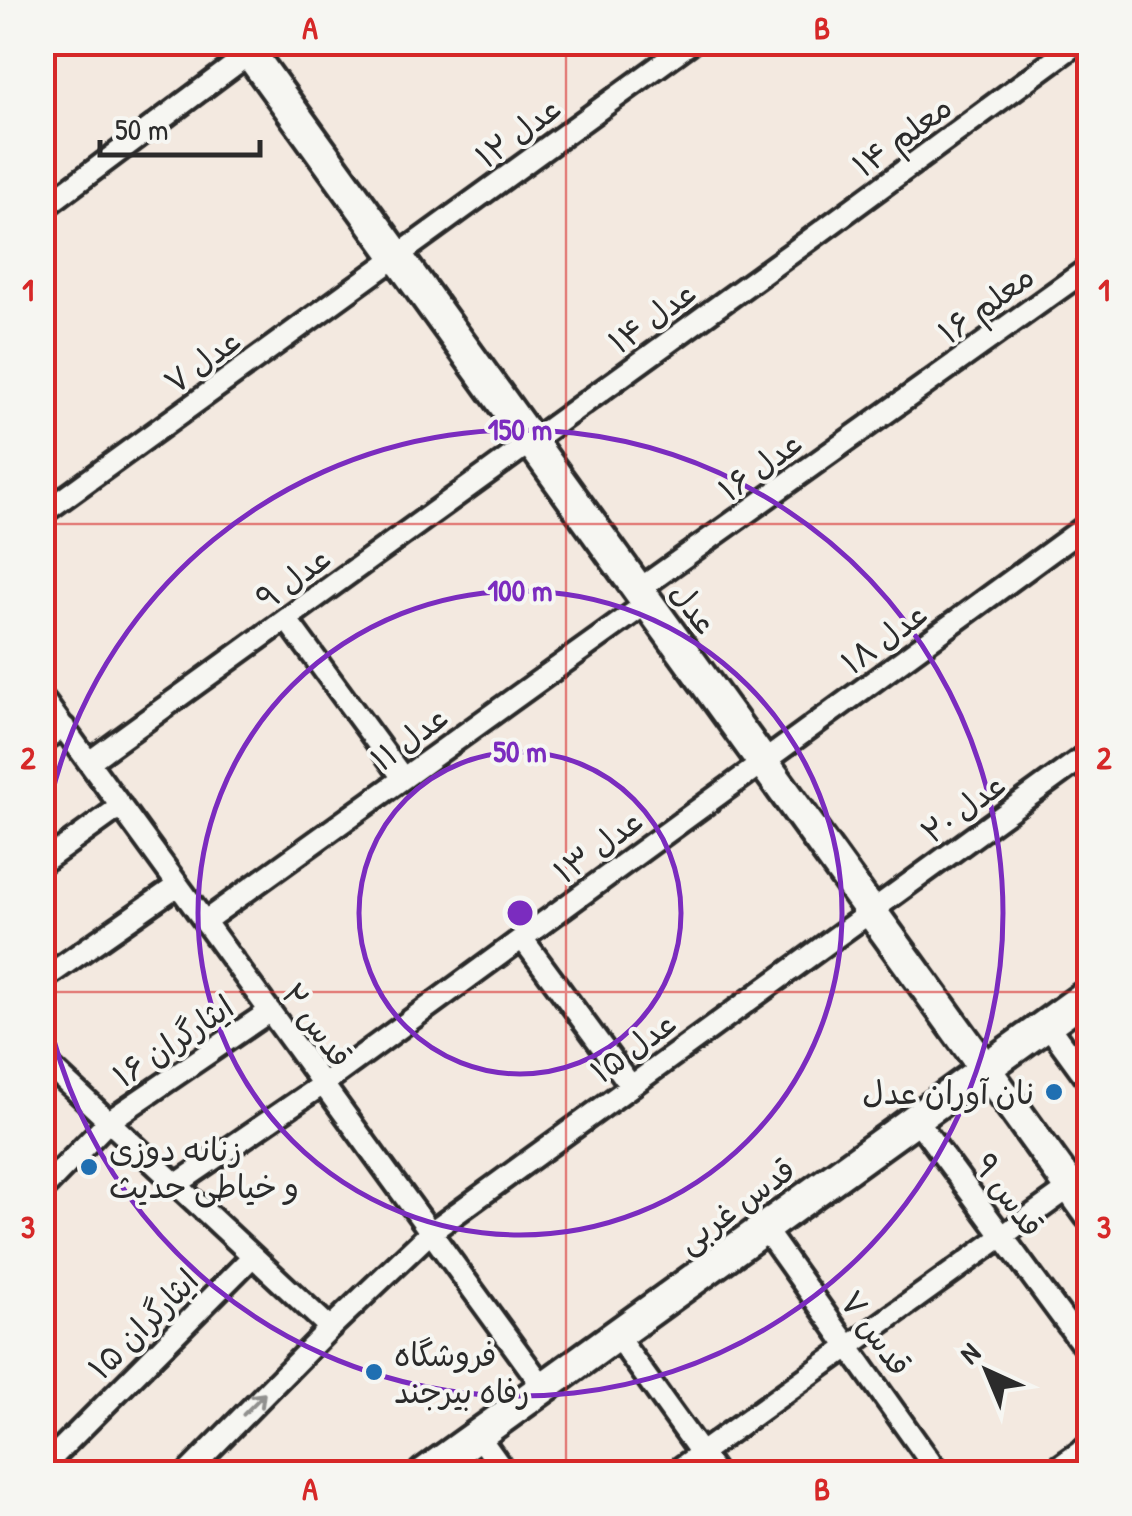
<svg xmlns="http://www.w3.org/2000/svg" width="1132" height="1516" font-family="'Patrick Hand','Playpen Sans Arabic',sans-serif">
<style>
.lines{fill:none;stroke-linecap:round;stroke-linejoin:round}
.street-casing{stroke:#2b2b2b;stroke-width:28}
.secondary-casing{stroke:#2b2b2b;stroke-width:38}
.street{stroke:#f6f6f2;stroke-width:20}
.secondary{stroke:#f6f6f2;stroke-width:30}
.oneway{stroke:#90908e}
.grid{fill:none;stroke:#d62828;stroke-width:2.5;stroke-opacity:0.55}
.ring{fill:none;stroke:#7b2cbf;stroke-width:5}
.poi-dot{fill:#1f6fb2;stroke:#f6f6f2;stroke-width:4}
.labels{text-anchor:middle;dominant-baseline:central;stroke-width:8;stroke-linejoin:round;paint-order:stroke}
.street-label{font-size:32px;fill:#2b2b2b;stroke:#f6f6f2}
.poi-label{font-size:32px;fill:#2b2b2b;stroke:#f6f6f2;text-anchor:start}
.centre{fill:#7b2cbf;stroke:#f6f6f2;stroke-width:5}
.ring-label{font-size:30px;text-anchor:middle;font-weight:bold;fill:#7b2cbf;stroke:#f6f6f2;stroke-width:8;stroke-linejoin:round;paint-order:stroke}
.neatline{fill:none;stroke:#d62828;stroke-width:4}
.grid-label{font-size:32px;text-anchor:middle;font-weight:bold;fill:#d62828}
</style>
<rect width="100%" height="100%" fill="#f3e9e0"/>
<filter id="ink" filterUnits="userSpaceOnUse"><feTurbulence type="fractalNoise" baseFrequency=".01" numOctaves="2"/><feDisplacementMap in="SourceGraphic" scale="20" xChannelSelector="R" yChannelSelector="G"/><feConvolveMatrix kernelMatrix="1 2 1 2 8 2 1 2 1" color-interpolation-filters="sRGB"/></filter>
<g filter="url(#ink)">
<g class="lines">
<defs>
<path id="street" d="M42,209L265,42
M42,514L692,42
M638,590L1090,267
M287,620L403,778
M42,698L544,1388
M42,742L64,727
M89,762L808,241L1079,42
M42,863L121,806
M205,921L647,603
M522,938L631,1086
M42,980L178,885
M1047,1024L1090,1083
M42,1059L330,1328
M916,1119L1090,1355
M177,1184L323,1084L1090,523
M42,1190L109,1121L270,1011
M764,1228L939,1474
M616,1335L716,1474
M478,1435L506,1474
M42,1468L253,1256
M186,1474L330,1328L431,1232L1090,752
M672,1474L1090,1173
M1049,1474L1090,1445"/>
<path id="secondary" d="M242,42L1090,1214
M424,1474L1090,993"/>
</defs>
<!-- street casing -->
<use href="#street" class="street-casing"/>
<!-- secondary casing -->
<use href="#secondary" class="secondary-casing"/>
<!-- street -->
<use href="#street" class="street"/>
<!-- secondary -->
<use href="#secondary" class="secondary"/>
</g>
<!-- one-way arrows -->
<defs><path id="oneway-shaft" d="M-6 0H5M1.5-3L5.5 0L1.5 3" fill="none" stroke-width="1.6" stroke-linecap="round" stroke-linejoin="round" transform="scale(2.5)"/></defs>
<use class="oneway" href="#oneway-shaft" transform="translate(254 1404) rotate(-45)"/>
</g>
<!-- grid -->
<path class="grid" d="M566,42V1474M42,524H1090M42,992H1090"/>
<!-- distance rings -->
<g class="ring">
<circle cx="520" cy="913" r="161"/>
<circle cx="520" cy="913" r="322"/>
<path d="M43 837A483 483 0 1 1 43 989"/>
</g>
<!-- markers -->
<g class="poi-dot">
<circle cx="1054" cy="1092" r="10"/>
<circle cx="89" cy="1167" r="10"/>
<circle cx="374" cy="1372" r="10"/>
</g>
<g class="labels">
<!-- street labels -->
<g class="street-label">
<text transform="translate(518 132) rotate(-36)">عدل ۱۲</text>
<text transform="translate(902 136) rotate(-36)">معلم ۱۴</text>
<text transform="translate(986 304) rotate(-36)">معلم ۱۶‌</text>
<text transform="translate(652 317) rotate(-36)">عدل ۱۴</text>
<text transform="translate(202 361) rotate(-36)">عدل ۷</text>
<text transform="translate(760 466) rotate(-36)">عدل ۱۶</text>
<text transform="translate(293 578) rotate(-36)">عدل ۹</text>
<text transform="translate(694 608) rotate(54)">عدل</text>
<text transform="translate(884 638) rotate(-36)">عدل ۱۸</text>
<text transform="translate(409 738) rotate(-36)">عدل ۱۱</text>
<text transform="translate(963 808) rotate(-36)">عدل ۲۰</text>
<text transform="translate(598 846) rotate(-36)">عدل ۱۳</text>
<text transform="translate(317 1025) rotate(54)">قدس ۲</text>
<text transform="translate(173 1041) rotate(-34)">ایثارگران ۱۶</text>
<text transform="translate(633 1047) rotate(-36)">عدل ۱۵</text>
<text transform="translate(1009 1195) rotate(54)">قدس ۹</text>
<text transform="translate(736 1205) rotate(-36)">قدس غربی</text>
<text transform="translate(143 1324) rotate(-45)">ایثارگران ۱۵</text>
<text transform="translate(876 1333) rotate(54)">قدس ۷</text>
</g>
<!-- poi labels -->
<g class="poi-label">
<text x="1034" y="1092" text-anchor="end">نان آوران عدل</text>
<text x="109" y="1149">زنانه دوزی<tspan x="109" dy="37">و خیاطی حدیث</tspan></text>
<text x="394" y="1354">فروشگاه<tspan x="394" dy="37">رفاه بیرجند</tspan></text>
</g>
</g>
<circle cx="520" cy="913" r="15" class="centre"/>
<g class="ring-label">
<text x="520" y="440">150 m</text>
<text x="520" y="601">100 m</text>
<text x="520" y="762">50 m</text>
</g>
<!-- margin -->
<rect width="1132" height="1516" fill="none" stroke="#f6f6f2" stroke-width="110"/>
<!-- north arrow -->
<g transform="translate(987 1371) rotate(316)" stroke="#f6f6f2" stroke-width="8" paint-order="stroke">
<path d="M0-8L18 38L0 25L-18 38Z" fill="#2b2b2b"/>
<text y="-15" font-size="28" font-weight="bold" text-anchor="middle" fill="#2b2b2b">N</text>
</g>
<!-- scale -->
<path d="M100 140v15h160v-15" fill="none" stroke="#2b2b2b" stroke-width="5"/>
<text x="115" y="140" font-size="30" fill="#2b2b2b" stroke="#f6f6f2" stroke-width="8" paint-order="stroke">50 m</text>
<rect x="55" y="55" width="1022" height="1406" class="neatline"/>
<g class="grid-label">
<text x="310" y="39">A</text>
<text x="822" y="39">B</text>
<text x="28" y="301">1</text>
<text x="1104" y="301">1</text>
<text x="28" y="769">2</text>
<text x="1104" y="769">2</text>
<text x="28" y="1238">3</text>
<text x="1104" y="1238">3</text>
<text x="310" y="1500">A</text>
<text x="822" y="1500">B</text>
</g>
</svg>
